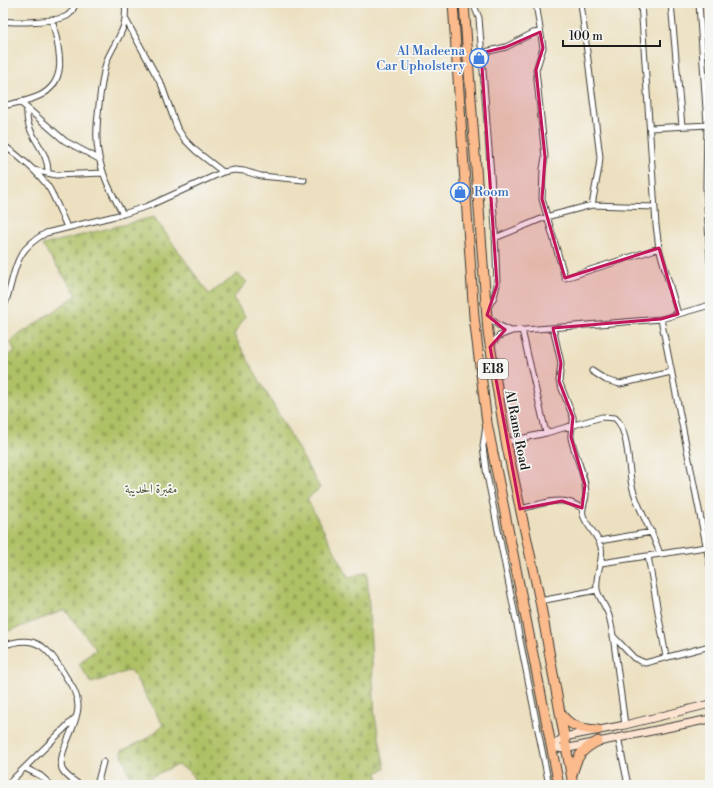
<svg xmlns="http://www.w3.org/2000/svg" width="713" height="788" font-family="'Libre Bodoni',Amiri,serif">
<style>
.cemetery{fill:url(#cemetery-stones);stroke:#656e40}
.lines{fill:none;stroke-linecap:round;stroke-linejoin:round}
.minor-casing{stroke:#3b3935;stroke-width:7}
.secondary-casing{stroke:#3b3935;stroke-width:9}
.trunk-casing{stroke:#3b3935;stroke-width:11}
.minor{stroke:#fff;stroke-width:5}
.secondary{stroke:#fde4d1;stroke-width:7}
.trunk{stroke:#fbbb8c;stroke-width:9}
.marked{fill:#c2185b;fill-opacity:0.2;stroke:#c2185b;stroke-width:3;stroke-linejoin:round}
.labels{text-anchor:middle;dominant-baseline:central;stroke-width:3.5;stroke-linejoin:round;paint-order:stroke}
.shield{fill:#f6f6f2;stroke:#5d5d5c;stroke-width:1}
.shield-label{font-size:12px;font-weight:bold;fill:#1c1c1c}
.shop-label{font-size:13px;fill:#366cbe;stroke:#f6f6f2;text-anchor:end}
.street-label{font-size:13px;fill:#1c1c1c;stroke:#f6f6f2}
.park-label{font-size:13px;fill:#4f5636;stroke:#f6f6f2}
</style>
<defs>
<pattern id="cemetery-stones" width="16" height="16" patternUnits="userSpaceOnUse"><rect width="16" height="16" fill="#aec165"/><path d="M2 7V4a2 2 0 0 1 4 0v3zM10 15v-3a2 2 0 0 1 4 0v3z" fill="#95a557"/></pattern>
</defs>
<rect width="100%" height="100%" fill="#f6f6f2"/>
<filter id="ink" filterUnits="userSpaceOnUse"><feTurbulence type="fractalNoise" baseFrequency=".025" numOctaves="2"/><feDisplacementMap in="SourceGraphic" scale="8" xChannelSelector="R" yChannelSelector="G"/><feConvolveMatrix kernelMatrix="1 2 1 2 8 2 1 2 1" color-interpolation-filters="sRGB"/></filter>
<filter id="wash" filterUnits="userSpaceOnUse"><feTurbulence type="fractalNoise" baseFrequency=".012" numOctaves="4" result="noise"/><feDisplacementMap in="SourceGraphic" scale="16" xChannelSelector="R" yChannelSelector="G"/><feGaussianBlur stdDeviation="0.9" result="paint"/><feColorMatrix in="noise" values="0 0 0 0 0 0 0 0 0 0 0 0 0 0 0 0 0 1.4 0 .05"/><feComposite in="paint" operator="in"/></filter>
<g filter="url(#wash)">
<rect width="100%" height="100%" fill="#ece0c0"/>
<!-- cemetery -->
<path class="cemetery" d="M154,217L209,294L238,274L247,282L233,298L245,316L234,335L320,488L307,499L349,578L367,572L375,717L385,769L377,772L379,785H313L307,778L293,785H197L190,771L177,765L133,785L121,751L147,739L163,725L131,670L91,683L79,664L96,649L65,610L3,633V359L15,351L10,341L77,295L42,245Z"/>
</g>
<g filter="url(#ink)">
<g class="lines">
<defs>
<path id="minor" d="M473,3L479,18L495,228L497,285L494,297L487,309
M536,3L543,48L536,70L545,157L543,169L542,199L565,278L659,248
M581,3L600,157L599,167L592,205
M641,3L656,225L659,248L678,314
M671,3L682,126
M699,3L707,125L706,187L710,262
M126,20L162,86L177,128L185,140L196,151L223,172
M3,21C15,23 56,22 67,16C72,13 74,8 75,3
M481,53L506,47L533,33L540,32
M20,102L65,141L99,159
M3,106C15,103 28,101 39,96C71,81 58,46 52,19
M27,108C24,136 49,148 48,173
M650,128L709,125
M3,145C18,155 39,173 49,188C56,200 61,214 67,227
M34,170L56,175L103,173
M123,214C112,194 101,174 98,151C95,134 98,114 100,96C102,84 103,72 107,60C117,37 128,30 125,3
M495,238L546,217L592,205L655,207
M3,309C17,276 9,253 46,233L123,214L148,206L223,172L235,170L244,171L261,176L304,180
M488,316L498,325L511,331
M661,319L710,565
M553,328L561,363L559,381L573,417C574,425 570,431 571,438C575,457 586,475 586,494C586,502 581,507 583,515C587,527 598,535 601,547C604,561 595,574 597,589C597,595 607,608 609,616C613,630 614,644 616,658C619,680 622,703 625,725
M522,330L546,433
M491,345L499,336L512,331L661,319L710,305
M592,371L606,380L620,384L671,372
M486,426L483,446L486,470L549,785
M506,442L546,433L602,417L615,418C629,430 628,467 632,486C638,510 652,530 660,554
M520,509C534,506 553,498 568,502C573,503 578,506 582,508
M599,541L652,532
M648,556L666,657
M601,563L706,547
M540,601L597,590
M613,636L634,658L645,663L710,646
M3,646C37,632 50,650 66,677C72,686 78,695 78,707C78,726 57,752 62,769C65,776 74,781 80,785
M618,737L628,785
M25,768L41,776L51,785
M7,785L75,718
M97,785L103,762"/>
<path id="secondary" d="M552,744L558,748L564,749L710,719
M553,753L557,743L564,737L625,725L710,704"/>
<path id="trunk" d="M453,3L474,317L487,423L559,785
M464,3L488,332L506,442L540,601L573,785
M560,712C569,727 582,729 598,730
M572,775C577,756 581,750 598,741"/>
</defs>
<!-- minor casing -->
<use href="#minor" class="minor-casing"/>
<!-- secondary casing -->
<use href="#secondary" class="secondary-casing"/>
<!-- trunk casing -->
<use href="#trunk" class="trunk-casing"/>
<!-- minor -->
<use href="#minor" class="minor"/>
<!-- secondary -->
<use href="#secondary" class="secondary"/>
<!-- trunk -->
<use href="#trunk" class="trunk"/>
</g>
</g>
<!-- marked area -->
<path class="marked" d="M540,32L543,48L536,70L545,157L542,199L565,278L659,248L678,314L661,319L553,328L561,363L559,381L573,417L571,437L585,485L582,508L562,501L520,509L490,347L505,330L487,315L497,285L481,53L506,47Z"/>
<!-- icons -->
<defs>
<symbol id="shop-ring" viewBox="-11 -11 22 22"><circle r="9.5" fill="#f6f6f2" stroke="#3f7fe0" stroke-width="1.5"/><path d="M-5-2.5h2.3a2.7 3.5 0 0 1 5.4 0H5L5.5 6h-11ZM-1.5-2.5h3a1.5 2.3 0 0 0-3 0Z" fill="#3f7fe0"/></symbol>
</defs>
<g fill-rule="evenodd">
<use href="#shop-ring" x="468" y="47" width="22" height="22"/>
<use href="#shop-ring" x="449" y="181" width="22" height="22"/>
</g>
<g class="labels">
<!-- shield labels -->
<rect class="shield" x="478" y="359" width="30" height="20" rx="3"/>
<g class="shield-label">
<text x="493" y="369">E18</text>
</g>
<!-- shop labels -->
<g class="shop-label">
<text x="465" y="51">Al Madeena<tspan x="465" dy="15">Car Upholstery</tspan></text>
<text x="474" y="192" text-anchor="start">Room</text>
</g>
<!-- street labels -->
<g class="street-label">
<text transform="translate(517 430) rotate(79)">Al Rams Road</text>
</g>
<!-- park labels -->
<g class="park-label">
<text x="151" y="489">مقبرة الحديبة</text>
</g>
</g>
<!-- margin -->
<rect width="713" height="788" fill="none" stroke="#f6f6f2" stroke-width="16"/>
<!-- scale -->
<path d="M563 40v6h97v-6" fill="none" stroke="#1c1c1c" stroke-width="2"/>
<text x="569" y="40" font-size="12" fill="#1c1c1c" stroke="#f6f6f2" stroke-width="3" paint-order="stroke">100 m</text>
</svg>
